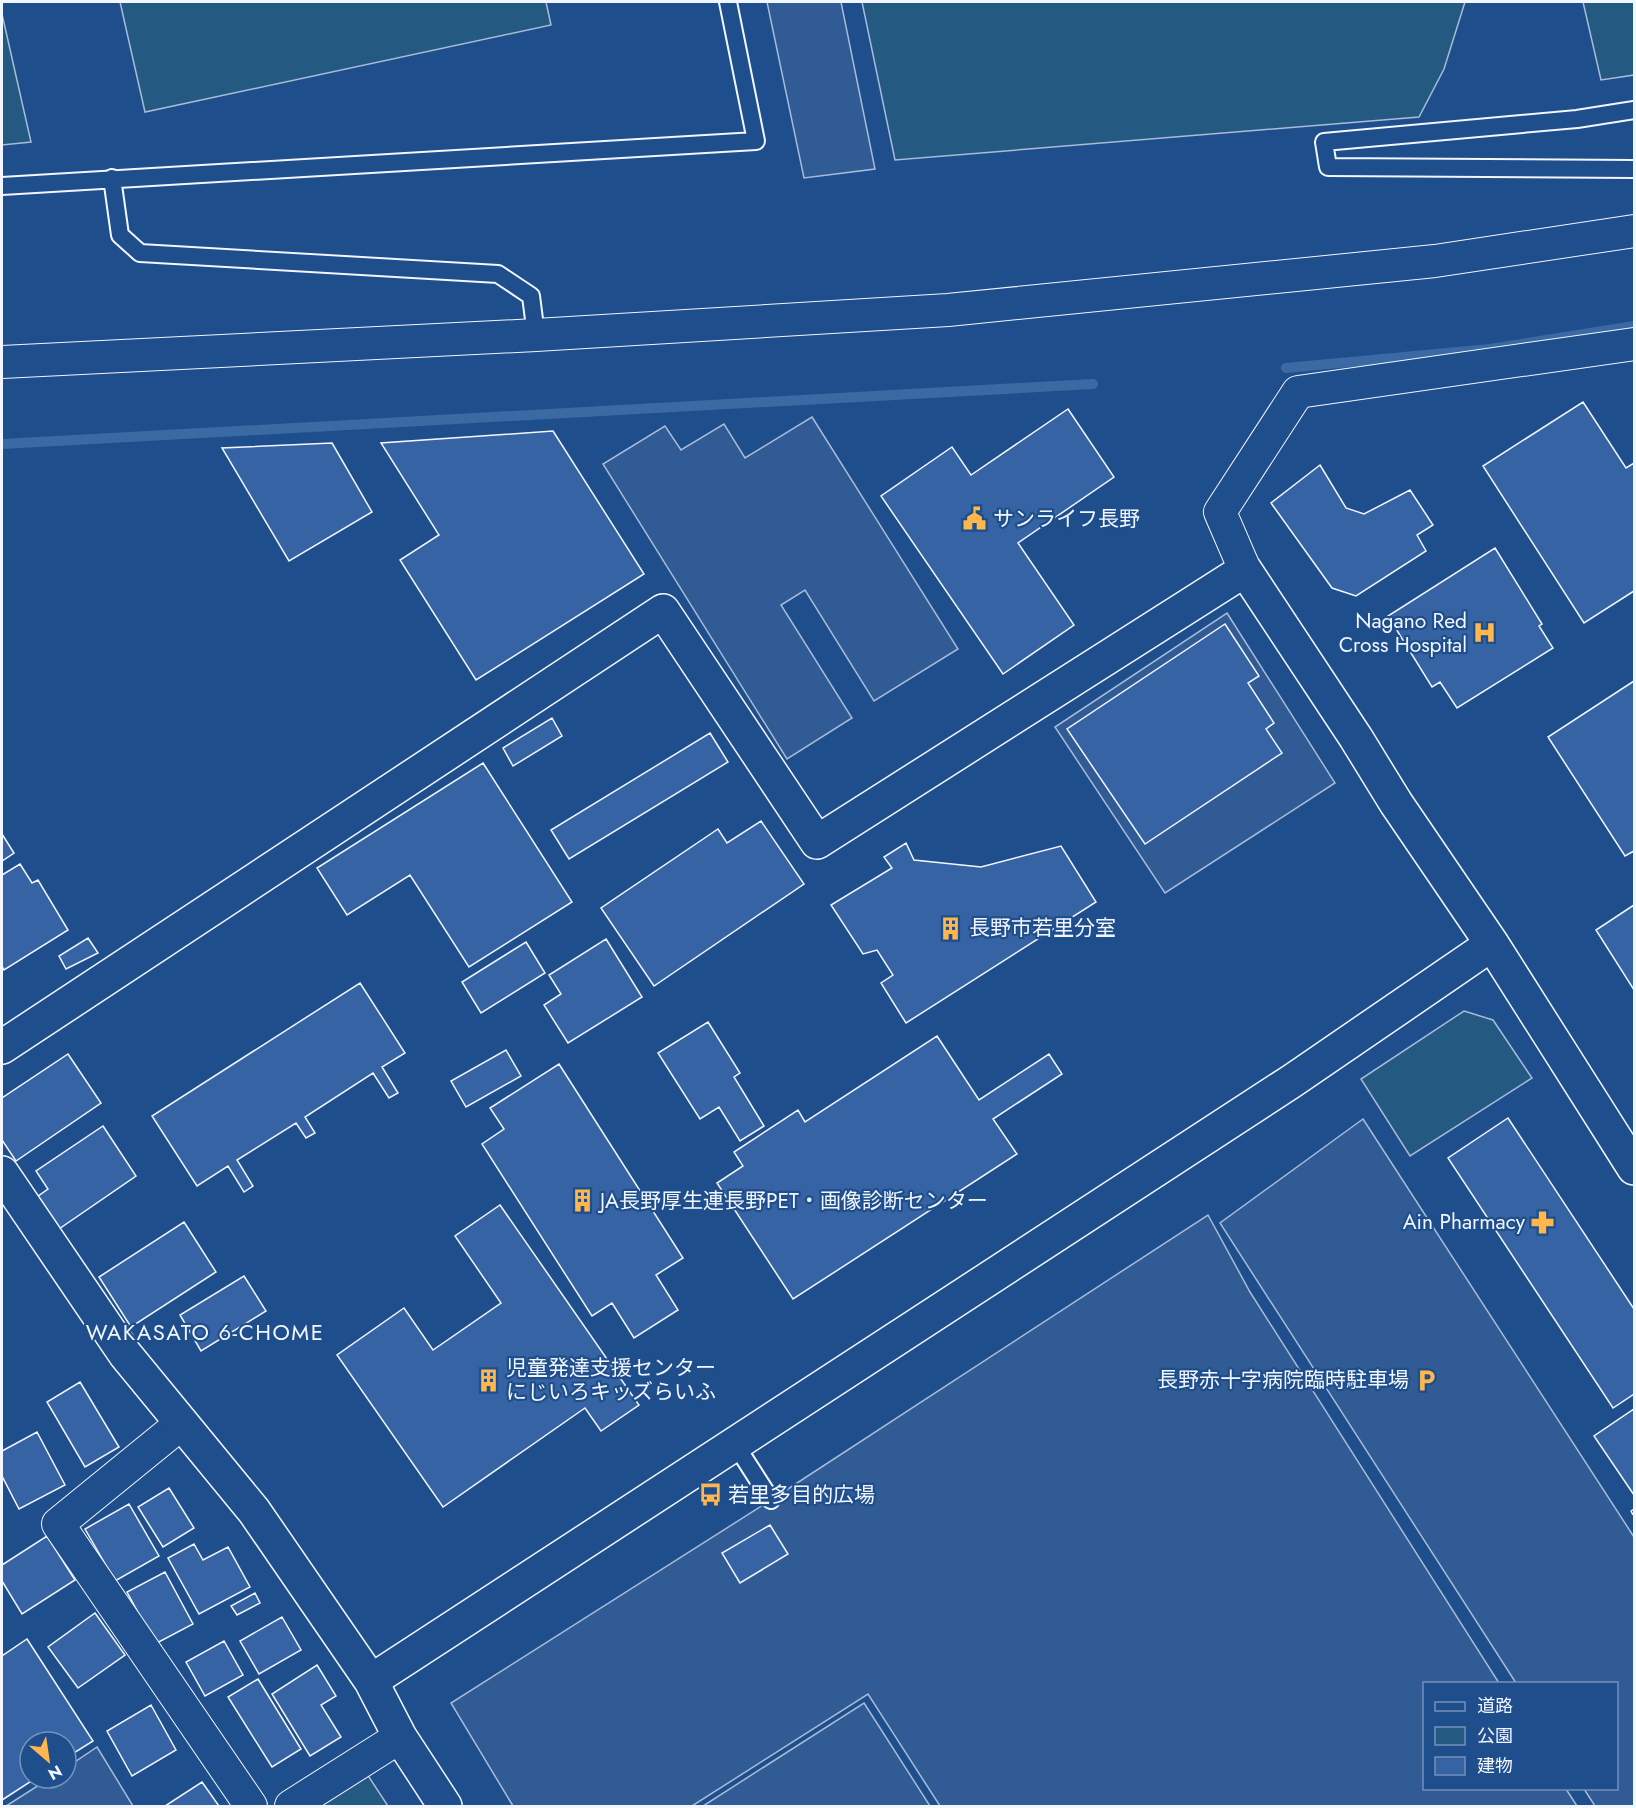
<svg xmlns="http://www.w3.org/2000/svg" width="1636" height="1808" font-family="Jost,'Noto Sans JP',sans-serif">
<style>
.green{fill:#245a82;stroke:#a8bbd7;stroke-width:1.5}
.parking{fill:#305b95;stroke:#a8bbd7;stroke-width:1.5}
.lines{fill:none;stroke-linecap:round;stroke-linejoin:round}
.stream{stroke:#3b69a3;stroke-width:10}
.building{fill:#3563a3;stroke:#f2f6ff;stroke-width:1.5}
.service-casing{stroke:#f2f6ff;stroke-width:20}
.minor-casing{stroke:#f2f6ff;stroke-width:34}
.tertiary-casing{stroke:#f2f6ff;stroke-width:36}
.service{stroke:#1f4e8c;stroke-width:16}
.minor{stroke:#1f4e8c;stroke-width:32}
.tertiary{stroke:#1f4e8c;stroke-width:33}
.fence{stroke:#f2f6ff;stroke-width:1.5;stroke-dasharray:8 3;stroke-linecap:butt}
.labels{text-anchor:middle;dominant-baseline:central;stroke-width:4.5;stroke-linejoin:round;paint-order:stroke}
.poi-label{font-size:21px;fill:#f2f6ff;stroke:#1f4e8c;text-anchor:start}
.neighbourhood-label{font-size:22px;letter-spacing:1.5px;fill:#f2f6ff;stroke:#1f4e8c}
</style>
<rect width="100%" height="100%" fill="#1f4e8c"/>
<!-- green -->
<path class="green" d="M120,2H546L551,25L145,112Z
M862,2H1465L1444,69L1419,117L895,160Z
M1583,2H1634V75L1601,80Z
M2,14L31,142L2,145Z
M1464,1011L1493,1020L1532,1078L1410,1156L1361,1079Z
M367,1774L388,1806H323L321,1804Z"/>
<!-- parking -->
<path class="parking" d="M767,2H841L875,169L804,178Z
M812,417L958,649L874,701L805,590L781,605L852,718L787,759L603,464L665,426L681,450L724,424L745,458Z
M1227,613L1335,783L1165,893L1055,727Z
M1363,1119L1634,1537V1806H1595L1584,1789L1616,1788V1684L1516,1683L1220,1223Z
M1208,1215L1250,1292L1499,1683L1424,1684V1788L1566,1789L1577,1806H940L868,1694L692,1806H513L451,1703L771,1500Z
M864,1703L930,1806H703Z
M97,1747L133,1806H6L50,1778H66V1768Z"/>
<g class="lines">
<!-- stream -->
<path class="stream" d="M1286,368L1490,349L1634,326
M2,444L1093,384"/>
</g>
<!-- building -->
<path class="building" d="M1583,402L1626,468L1634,463V591L1584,623L1483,466Z
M1068,409L1114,477L1018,543L1074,625L1003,674L881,496L952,447L971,475Z
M553,431L644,574L476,680L400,560L439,535L381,443Z
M332,443L372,512L289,561L222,448Z
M1320,465L1346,508L1364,514L1410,490L1433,525L1417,535L1426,551L1356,596L1332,588L1271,503Z
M1495,548L1542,624L1539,626L1553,648L1457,708L1440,682L1432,687L1388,616Z
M1225,624L1259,676L1248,683L1274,723L1266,729L1282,753L1145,844L1067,729Z
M1634,681V851L1625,856L1548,737Z
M552,718L562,736L513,766L503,748Z
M710,733L728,762L569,859L551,830Z
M483,763L572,902L469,967L410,875L347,915L317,868Z
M761,821L804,884L654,986L601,908L718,829L727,843Z
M2,834L14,853L2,861Z
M906,843L914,860L981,867L1061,846L1096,902L906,1023L881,983L893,975L877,950L863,954L831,905L892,868L884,857Z
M20,864L32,883L38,880L68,930L4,970L2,966V875Z
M1634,905V990L1596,930Z
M88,938L98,953L66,969L59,956Z
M606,939L642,997L568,1043L544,1005L561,994L549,975Z
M526,942L545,973L481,1013L462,982Z
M360,983L405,1053L382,1067L398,1093L389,1098L373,1073L305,1117L315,1133L306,1138L296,1123L237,1160L253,1186L244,1192L228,1166L197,1186L152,1116Z
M708,1022L740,1073L734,1077L764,1126L740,1141L719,1107L700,1119L658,1053Z
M937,1036L979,1100L1049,1054L1062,1074L993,1119L1017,1154L793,1299L717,1183L743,1166L734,1152L798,1110L805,1122Z
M506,1050L521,1076L466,1107L451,1081Z
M68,1054L101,1103L16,1161L2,1140V1098Z
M559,1064L683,1258L656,1275L678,1310L634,1338L612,1303L592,1316L482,1144L504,1129L490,1108Z
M1508,1118L1634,1309V1394L1613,1408L1448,1158Z
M103,1126L136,1176L56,1231L34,1199L48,1189L36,1171Z
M500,1205L639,1405L601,1431L585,1408L443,1507L337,1355L404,1308L433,1350L501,1303L455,1236Z
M184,1222L216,1272L131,1327L99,1277Z
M244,1276L266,1311L201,1351L180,1315Z
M80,1382L119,1447L85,1467L47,1402Z
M1634,1409V1495L1594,1436Z
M37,1432L65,1485L19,1509L2,1476V1451Z
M169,1488L194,1528L163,1547L138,1507Z
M129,1504L159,1556L115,1581L85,1529Z
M770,1525L788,1554L740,1583L722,1553Z
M47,1536L75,1580L22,1614L2,1581V1565Z
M194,1544L203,1560L228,1547L250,1587L199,1614L168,1558Z
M165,1572L193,1624L155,1644L127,1592Z
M255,1593L260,1603L237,1615L231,1606Z
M95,1613L125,1655L78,1688L48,1647Z
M282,1617L301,1650L259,1674L240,1641Z
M27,1639L93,1741L66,1758V1742H30V1778H36L2,1800V1656Z
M224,1641L243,1675L205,1696L186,1662Z
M317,1665L336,1696L321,1705L341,1737L310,1756L272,1694Z
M258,1679L301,1749L272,1767L228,1697Z
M151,1705L176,1750L132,1776L107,1731Z
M202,1782L219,1806H165Z"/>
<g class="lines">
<defs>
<path id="service" d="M1634,110L1577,119L1324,142L1328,167L1634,169
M112,178L120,235L140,253L498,274L531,296L536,335
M2,186L756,141L728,2
M735,1444L771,1500"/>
<path id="minor" d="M2,362L536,335L948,310L1435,261L1634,231
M1245,570L1220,512L1298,392L1634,344
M182,1423L58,1524L251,1806
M291,1806L400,1737"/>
<path id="tertiary" d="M2,1047L663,611L817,842L1245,570L1356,738L1396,803L1492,944L1634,1168
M2,1173L125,1354L254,1511L371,1681L400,1737L445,1806
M371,1681L1292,1081L1492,944"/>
</defs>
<!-- service casing -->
<use href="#service" class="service-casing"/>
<!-- minor casing -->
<use href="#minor" class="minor-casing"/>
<!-- tertiary casing -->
<use href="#tertiary" class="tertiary-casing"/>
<!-- service -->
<use href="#service" class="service"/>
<!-- minor -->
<use href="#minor" class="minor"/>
<!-- tertiary -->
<use href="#tertiary" class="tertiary"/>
<!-- fence -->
<path class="fence" d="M1634,1509L1631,1511L1634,1517"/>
</g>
<!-- icons -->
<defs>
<symbol id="civic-bare" viewBox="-9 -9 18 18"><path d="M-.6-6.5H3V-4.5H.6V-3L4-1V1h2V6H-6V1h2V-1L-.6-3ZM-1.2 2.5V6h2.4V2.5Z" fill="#ffb74d" stroke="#1f4e8c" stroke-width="2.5" paint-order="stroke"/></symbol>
<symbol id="hospital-bare" viewBox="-9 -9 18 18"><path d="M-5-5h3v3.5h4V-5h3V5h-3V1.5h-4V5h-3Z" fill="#ffb74d" stroke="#1f4e8c" stroke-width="2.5" paint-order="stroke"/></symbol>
<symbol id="building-bare" viewBox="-9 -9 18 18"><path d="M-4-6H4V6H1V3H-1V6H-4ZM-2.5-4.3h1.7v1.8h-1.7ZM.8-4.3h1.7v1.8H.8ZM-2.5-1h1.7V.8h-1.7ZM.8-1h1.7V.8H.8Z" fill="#ffb74d" stroke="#1f4e8c" stroke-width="2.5" paint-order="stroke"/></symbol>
<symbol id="pharmacy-bare" viewBox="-9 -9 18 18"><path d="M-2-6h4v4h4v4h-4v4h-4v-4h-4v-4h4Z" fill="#ffb74d" stroke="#1f4e8c" stroke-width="2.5" paint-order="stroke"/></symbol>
<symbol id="parking-bare" viewBox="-9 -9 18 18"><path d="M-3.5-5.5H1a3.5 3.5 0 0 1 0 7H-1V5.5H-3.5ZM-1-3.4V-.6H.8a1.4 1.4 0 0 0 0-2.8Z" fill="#ffb74d" stroke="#1f4e8c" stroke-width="2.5" paint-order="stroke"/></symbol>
<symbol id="bus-bare" viewBox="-9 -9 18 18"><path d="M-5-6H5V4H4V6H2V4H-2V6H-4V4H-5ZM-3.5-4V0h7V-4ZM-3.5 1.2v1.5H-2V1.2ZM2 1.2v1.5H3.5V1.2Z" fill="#ffb74d" stroke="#1f4e8c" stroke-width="2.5" paint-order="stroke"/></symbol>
</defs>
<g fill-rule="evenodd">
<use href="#civic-bare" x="958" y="502" width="33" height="33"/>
<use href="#hospital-bare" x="1468" y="616" width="33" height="33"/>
<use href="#building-bare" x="934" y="912" width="33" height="33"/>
<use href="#building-bare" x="566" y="1184" width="33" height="33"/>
<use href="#pharmacy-bare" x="1526" y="1206" width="33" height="33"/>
<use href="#building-bare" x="472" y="1364" width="33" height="33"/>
<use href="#parking-bare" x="1410" y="1364" width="33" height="33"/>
<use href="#bus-bare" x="694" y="1478" width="33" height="33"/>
</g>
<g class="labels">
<!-- poi labels -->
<g class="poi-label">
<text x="993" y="519">サンライフ長野</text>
<text x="1467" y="621" text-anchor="end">Nagano Red<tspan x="1467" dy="24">Cross Hospital</tspan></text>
<text x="969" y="928">長野市若里分室</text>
<text x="600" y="1201">JA長野厚生連長野PET・画像診断センター</text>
<text x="1525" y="1222" text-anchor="end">Ain Pharmacy</text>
<text x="506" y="1368">児童発達支援センター<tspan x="506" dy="24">にじいろキッズらいふ</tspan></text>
<text x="1409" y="1380" text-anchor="end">長野赤十字病院臨時駐車場</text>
<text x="728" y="1495">若里多目的広場</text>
</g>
<!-- neighbourhood labels -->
<g class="neighbourhood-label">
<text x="205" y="1332">WAKASATO 6-CHOME</text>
</g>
</g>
<!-- border -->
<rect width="1636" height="1808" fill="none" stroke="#f2f6ff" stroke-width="6"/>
<!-- legend -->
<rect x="1423" y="1682" width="195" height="108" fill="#1f4e8c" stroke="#7391ba" stroke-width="1.5"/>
<rect x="1435" y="1702" width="30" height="9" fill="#1f4e8c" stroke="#7391ba" stroke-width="1.5"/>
<text x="1477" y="1712" font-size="18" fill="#f2f6ff">道路</text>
<rect x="1435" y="1727" width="30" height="18" fill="#245a82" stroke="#7391ba" stroke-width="1.5"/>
<text x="1477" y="1742" font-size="18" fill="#f2f6ff">公園</text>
<rect x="1435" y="1757" width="30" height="18" fill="#3563a3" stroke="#7391ba" stroke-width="1.5"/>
<text x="1477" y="1772" font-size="18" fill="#f2f6ff">建物</text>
<!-- north arrow -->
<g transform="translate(48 1760) rotate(151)"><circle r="28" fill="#1f4e8c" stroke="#7391ba" stroke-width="1.5"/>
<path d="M0-4.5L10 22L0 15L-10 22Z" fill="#ffb74d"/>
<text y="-9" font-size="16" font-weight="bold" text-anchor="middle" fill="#f2f6ff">N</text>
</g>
</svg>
